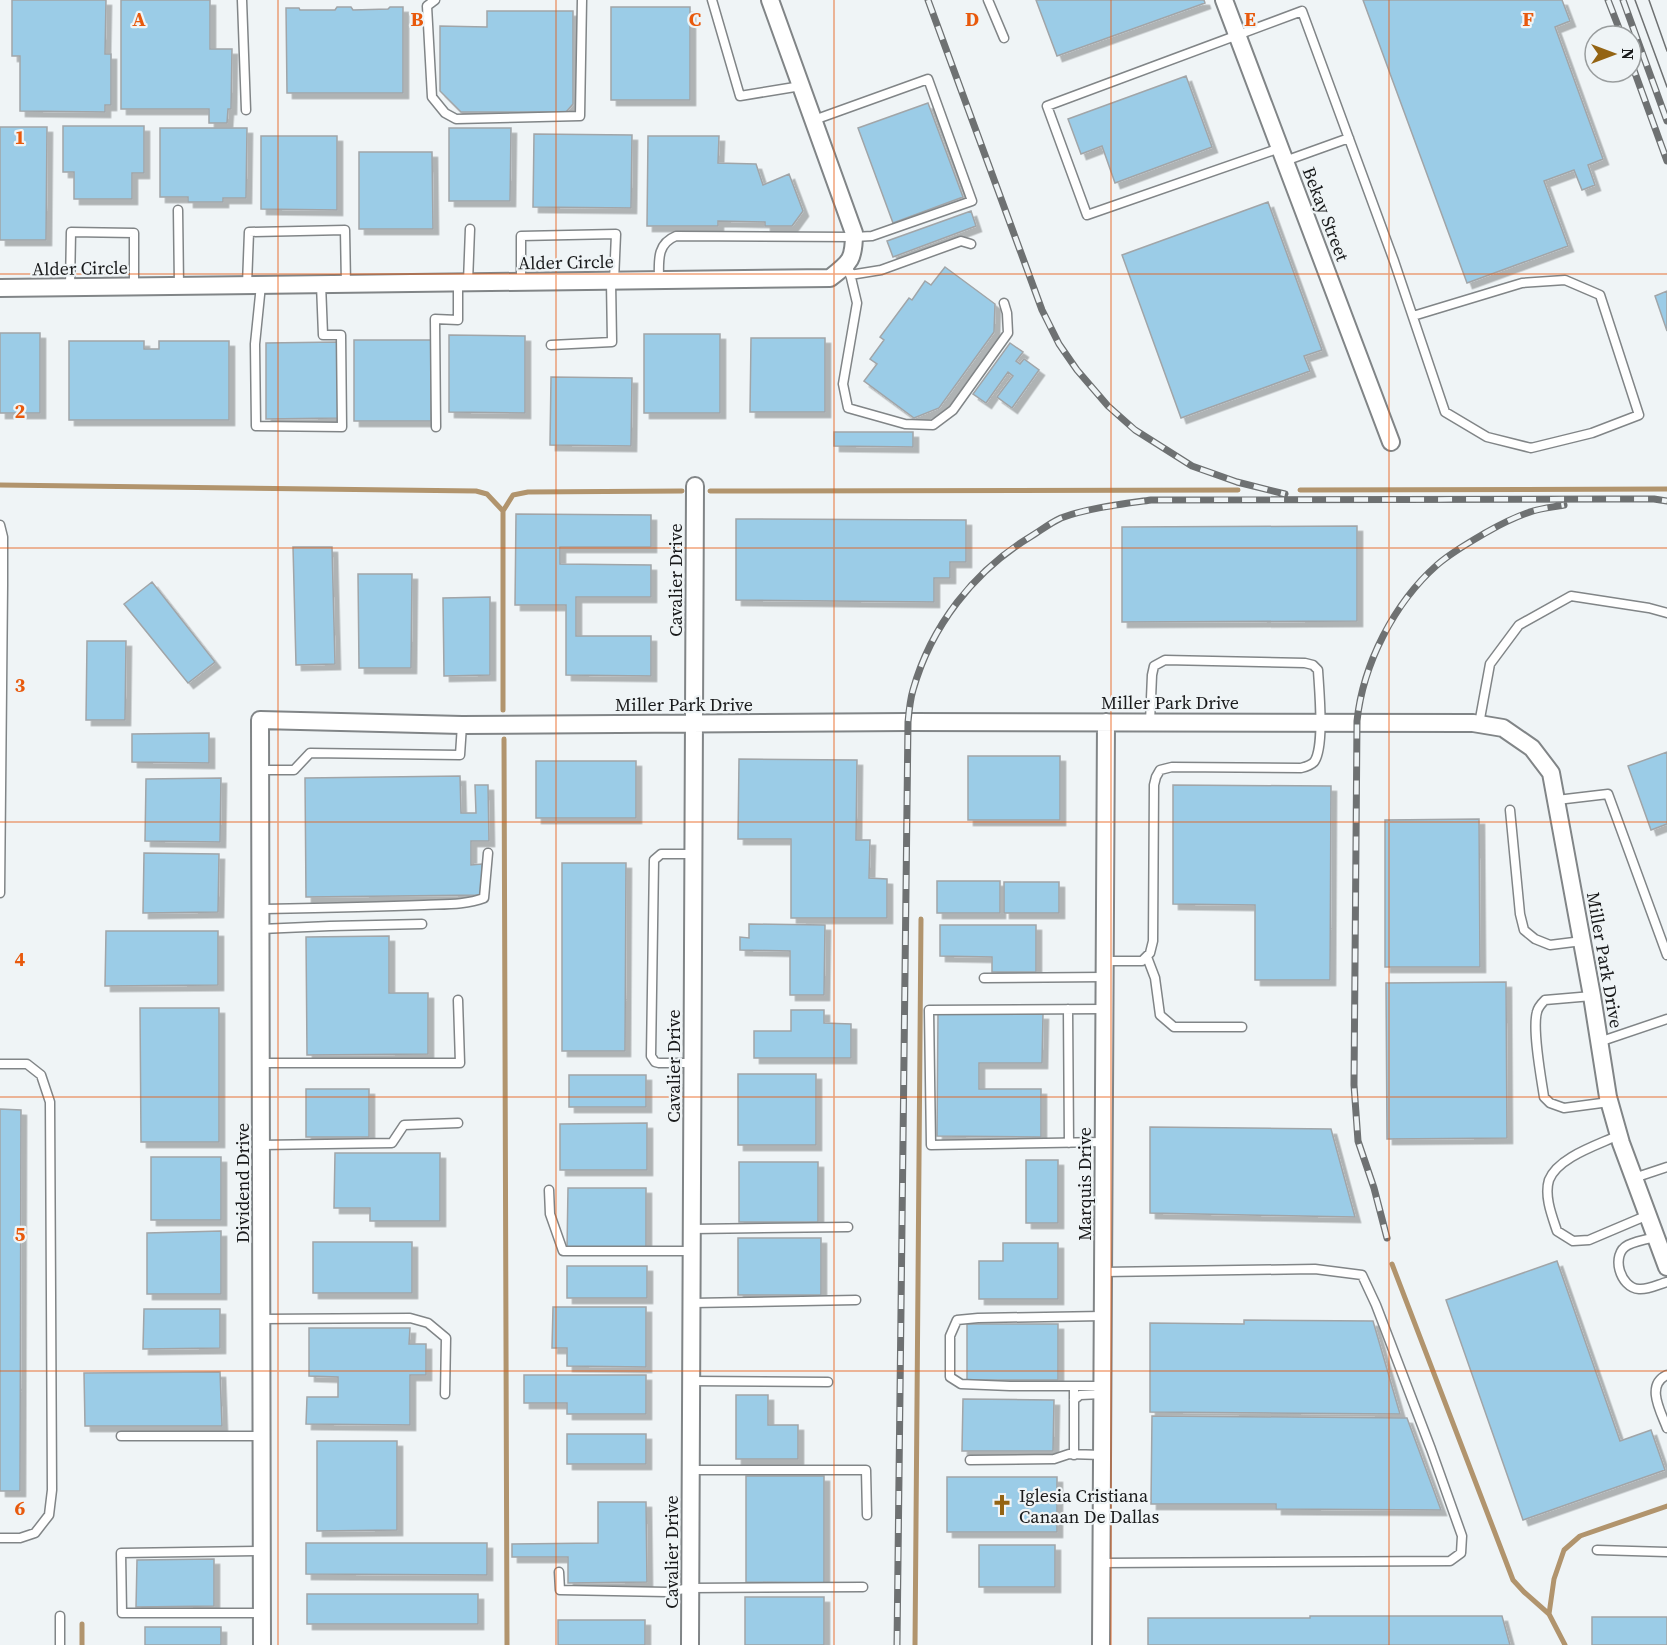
<svg xmlns="http://www.w3.org/2000/svg" width="1667" height="1645" font-family="'Source Serif 4',serif">
<style>
.lines{fill:none;stroke-linecap:round;stroke-linejoin:round}
.stream{stroke:#b1946d;stroke-width:5}
.building{fill:#9bcce7;stroke:#a1a5a8;stroke-width:1.5;filter:url(#shadow)}
.service-casing{stroke:#818587;stroke-width:11}
.minor-casing{stroke:#818587;stroke-width:20}
.service{stroke:#fff;stroke-width:8}
.minor{stroke:#fff;stroke-width:16}
.tram{stroke:#6e7172;stroke-width:1.5}
.rail-casing{stroke:#6e7172;stroke-width:7}
.rail{stroke:#eff4f6;stroke-width:4.5;stroke-dasharray:14;stroke-linecap:butt}
.grid{fill:none;stroke:#e8590c;stroke-width:1.5;stroke-opacity:0.55}
.labels{text-anchor:middle;dominant-baseline:central;stroke-width:4.5;stroke-linejoin:round;paint-order:stroke}
.street-label{font-size:18px;fill:#191a1b;stroke:#eff4f6}
.poi-label{font-size:18px;fill:#191a1b;stroke:#eff4f6;text-anchor:start}
.grid-label{font-size:20px;text-anchor:middle;font-weight:bold;fill:#e8590c;stroke:#eff4f6;stroke-width:4.5;stroke-linejoin:round;paint-order:stroke}
</style>
<defs>
<filter id="shadow"><feDropShadow dx="5.5" dy="5.5" stdDeviation="0" flood-color="#0004"/></filter>
</defs>
<rect width="100%" height="100%" fill="#eff4f6"/>
<g class="lines">
<!-- stream -->
<path class="stream" d="M0,485L476,491L487,494L503,511
M1300,490L1667,489
M710,491L1238,490
M503,710V511L513,495L528,492L682,491
M504,739L507,1645
M1392,1264L1513,1580L1524,1592L1549,1614
M82,1624V1645
M915,1645L921,919
M1565,1645L1549,1614L1554,1579L1564,1550L1580,1536L1667,1506"/>
</g>
<!-- building -->
<path class="building" d="M12,0H106L105,54H111V105H105V112L20,111V56H12Z
M121,0H210V49H232L231,109H228L227,123H209V109H121Z
M1036,0H1204L1205,3L1057,56Z
M1363,0H1562L1570,21L1555,27L1603,159L1588,165L1595,185L1582,190L1574,170L1544,181L1568,246L1467,283Z
M337,7H351L353,10L388,9L390,7H403V93H287L286,8H299L300,10H335Z
M611,7H690V100H611Z
M487,11H573V104L566,112H461L440,91V26L487,27Z
M1186,76L1212,147L1115,183L1102,146L1081,154L1068,119Z
M928,103L963,197L893,223L858,128Z
M63,126H144V173H132V199H74V172H63Z
M0,127H47L46,240H0Z
M160,128H247L246,198H223V202H188V197H160Z
M449,128H511L510,201H449Z
M534,134L632,135L631,208L533,207Z
M261,136H337V210L261,209Z
M648,136H719L718,163L756,164L763,185L789,174L803,211L792,226H765V222L718,221V226H647Z
M359,152H432L433,229H359Z
M1268,202L1322,350L1304,356L1310,371L1181,418L1122,255Z
M971,211L976,226L893,257L887,241Z
M945,267L995,304L994,332L939,408L914,418L864,381L877,364L870,359L884,340L880,337L909,298L912,300L925,281L931,285Z
M1667,291V331L1655,296Z
M0,333H40V413H0Z
M644,334H720V413H644Z
M449,335L525,336V413L449,412Z
M751,338H825V412H750Z
M354,340H431V421H354Z
M69,341H144V349H159V341H229V420H69Z
M338,342V418L266,419V343Z
M1010,343L1023,352L1016,361L1020,364L1024,359L1039,370L1012,408L997,397L1013,376L1008,372L986,403L973,394Z
M551,377L632,378L631,446L550,445Z
M834,432H913V447L834,446Z
M516,514L651,515V547H560V564L651,565V597H576V636H651V676L566,675V605H515Z
M736,519L966,520V562H950V578H934V602L736,600Z
M1357,526V621L1122,622V527Z
M293,547H332L335,664L296,665Z
M358,574H412L411,668H359Z
M152,582L215,662L188,683L124,604Z
M490,597V675L444,676L443,598Z
M87,641H126L125,720H86Z
M209,733V763L132,762V734Z
M1667,752V824L1651,830L1628,766Z
M968,756H1060V820H968Z
M739,759L857,760L856,840H870L869,878L887,879V918H791V839H738Z
M536,761H636V818H536Z
M460,776L461,813H476L475,785H488L489,841H471V865L482,864V895L306,897L305,778Z
M221,778L220,842L145,841L146,779Z
M1173,785L1331,786L1330,980H1255V905L1173,904Z
M1479,819L1480,967H1385V820Z
M144,853L219,854L218,912L143,913Z
M562,863H626L625,1051H562Z
M937,881H1000V913H937Z
M1004,882H1059V913H1004Z
M749,924L825,925L824,995H790V951L740,950V937L749,938Z
M940,925H1036V972H992V957L940,956Z
M106,931H218V985L105,986Z
M389,936V993H428V1054L307,1055L306,937Z
M1506,982L1507,1138L1387,1139L1386,983Z
M140,1008H219V1142H141Z
M791,1010H824V1023L851,1024V1058H754V1031H791Z
M938,1014H1043L1042,1063H979V1089H1041V1137L937,1136Z
M738,1074H816V1145H738Z
M569,1075H646V1107H569Z
M306,1089H369V1137H306Z
M0,1109L21,1110L20,1491H0Z
M647,1123V1170H560V1124Z
M1150,1127L1331,1129L1355,1217L1150,1213Z
M335,1153H440V1221H370V1208H334Z
M151,1157H221V1220H151Z
M1026,1160H1058V1223H1026Z
M739,1162H818V1222H739Z
M568,1188H646V1248H567Z
M221,1231V1294H147V1233Z
M738,1238H821V1295H738Z
M313,1242H412V1293H313Z
M1003,1243H1058V1299H979V1261H1003Z
M1557,1261L1620,1441L1651,1430L1665,1470L1523,1520L1446,1300Z
M567,1266H647V1298H567Z
M553,1307H646V1367L567,1366V1348H552Z
M144,1309H220V1348L143,1349Z
M1244,1320L1373,1321L1400,1414L1150,1412V1323L1244,1324Z
M967,1324H1058V1380H967Z
M309,1328H410L409,1344H426V1375H410V1425L306,1424L307,1397H338V1377L309,1376Z
M220,1372L222,1426H85L84,1373Z
M524,1375H646V1414H567V1403H524Z
M736,1395H768V1425H798V1459H736Z
M963,1399L1054,1400L1053,1451H962Z
M1152,1416L1407,1418L1441,1510L1276,1509V1504H1151Z
M567,1434H646V1464H567Z
M317,1441H397V1530L317,1531Z
M746,1476H824V1583L746,1582Z
M947,1477H1057V1532H947Z
M598,1502H646L647,1582L568,1583V1557H512V1544L598,1543Z
M306,1543H487V1575L306,1574Z
M979,1545H1055V1587H979Z
M214,1559V1606L136,1607L137,1560Z
M307,1594H478V1624H307Z
M745,1597H824V1645H745Z
M1310,1616H1502L1510,1645H1148V1618H1310Z
M1592,1617H1667V1645H1592Z
M558,1620H645V1645H558Z
M145,1627H221V1645H145Z"/>
<g class="lines">
<defs>
<path id="service" d="M242,0L246,110
M435,0L427,6L432,97L445,113L456,119L580,116L582,0
M712,0L740,96L801,86
M988,0L1004,38
M1280,148L1087,215L1047,106L1302,11L1394,261L1445,412L1487,437L1531,448L1592,433L1639,415L1600,295L1565,280L1522,283L1413,316
M1285,161L1349,138
M178,210L179,286
M848,265L857,303L843,384L848,408L905,424L933,425L953,410L1008,333L1007,313L1004,303
M850,275L881,270L961,241L971,244
M659,280C659,262 656,244 676,236L854,237L872,236L972,201L928,79L814,120
M468,282L470,229
M521,282V236L616,234L614,281
M247,285L249,232L345,230L346,284
M261,285L255,344L256,426L342,427L341,335H323L321,284
M70,287L71,232L134,233V287
M551,345L612,342L611,281
M436,427L435,319L458,320V282
M0,525L3,537V585L0,893
M1479,724L1490,664L1519,625L1571,596L1649,608L1667,613
M261,770H294L310,753L460,755L462,725
M1557,800L1608,794L1667,955
M1510,810L1520,914L1524,930L1535,939L1550,945L1582,941
M261,909C315,908 370,907 424,905C443,904 466,905 484,898L488,853
M261,929L330,926L422,924
M1147,957L1155,978L1160,1015L1174,1027H1242
M1105,961H1142L1150,953L1153,941L1154,785L1156,777L1160,770L1172,767L1301,768C1305,767 1311,765 1314,762C1325,747 1319,689 1318,670L1313,665L1305,663L1165,660L1154,666L1152,675L1150,722
M984,978L1104,977
M1592,996L1545,1000C1541,1004 1538,1007 1537,1012C1532,1029 1541,1077 1544,1097L1550,1103L1564,1108L1609,1102
M1068,1009L1069,1143
M1599,1042L1667,1019
M261,1063H460L458,1000
M693,1063H659L655,1062L651,1056L654,860L661,854H693
M0,1064H27L41,1075L50,1102L52,1490L49,1515L35,1533L20,1538H0
M1619,1135C1598,1145 1558,1157 1549,1180C1544,1196 1552,1216 1557,1231L1573,1241L1589,1240L1648,1215
M1104,1142L931,1145L929,1010L1104,1009
M261,1145L392,1143L404,1125L458,1123
M1634,1178L1667,1167
M549,1190L550,1214L563,1251H692
M692,1229L848,1227
M1656,1237C1647,1239 1636,1241 1628,1245C1610,1254 1620,1288 1639,1289C1648,1290 1659,1284 1667,1282
M692,1303L856,1300
M262,1319L410,1318L428,1323L446,1338L445,1394
M1667,1375C1645,1385 1661,1412 1667,1428
M691,1381L828,1382
M1102,1386H1010L961,1384L950,1377V1336L957,1320L978,1318L1103,1316
M1074,1400L1080,1395L1102,1394
M121,1436H262
M1074,1455V1386
M970,1460L1054,1459L1069,1454L1102,1455
M691,1470H866L867,1515
M1597,1550L1667,1552
M262,1551L121,1553L122,1613H262
M1102,1563L1450,1561L1461,1553L1462,1536L1431,1449L1376,1305L1362,1275L1315,1269L1103,1272
M559,1572L560,1590L667,1592L690,1588L863,1587
M60,1616V1645"/>
<path id="minor" d="M1224,0L1391,442
M0,288L830,278C851,262 854,259 854,233L770,0
M262,1645L260,720L462,725L908,722L1473,723L1503,728L1532,748L1551,773L1592,996L1608,1097L1621,1143L1667,1267
M690,1645L695,486
M1101,1645L1106,722"/>
</defs>
<!-- service casing -->
<use href="#service" class="service-casing"/>
<!-- minor casing -->
<use href="#minor" class="minor-casing"/>
<!-- service -->
<use href="#service" class="service"/>
<!-- minor -->
<use href="#minor" class="minor"/>
<!-- tram -->
<path class="tram" d="M1635,0L1667,87
M1649,0L1667,51"/>
<defs>
<path id="rail" d="M928,0L1042,310L1059,344L1077,370L1108,406L1135,430L1192,466L1237,482L1285,494
M1608,0L1622,36
M1623,0L1667,121
M1631,62L1667,161
M1387,1238L1374,1188L1358,1141L1354,1085L1357,721C1363,664 1394,603 1437,565C1452,552 1470,542 1487,532C1501,524 1517,516 1533,511C1543,508 1554,507 1564,505
M897,1645L908,722C909,711 910,700 913,690C931,626 974,571 1030,537C1040,531 1050,523 1061,518C1087,508 1123,504 1151,500L1613,499H1654L1667,501"/>
</defs>
<!-- rail casing -->
<use href="#rail" class="rail-casing"/>
<!-- rail -->
<use href="#rail" class="rail"/>
</g>
<!-- grid -->
<path class="grid" d="M278,0V1645M556,0V1645M834,0V1645M1111,0V1645M1389,0V1645M0,274H1667M0,548H1667M0,822H1667M0,1097H1667M0,1371H1667"/>
<!-- icons -->
<defs>
<symbol id="church-bare" viewBox="-9 -9 18 18"><path d="M-1.2-6h2.4v3.5h3.3v2.4h-3.3V6h-2.4V-.1h-3.3v-2.4h3.3Z" fill="#946413" stroke="#eff4f6" stroke-width="2.5" paint-order="stroke"/></symbol>
</defs>
<g fill-rule="evenodd">
<use href="#church-bare" x="987" y="1490" width="30" height="30"/>
</g>
<g class="labels">
<!-- street labels -->
<g class="street-label">
<text transform="translate(1326 214) rotate(69)">Bekay Street</text>
<text transform="translate(566 262) rotate(-1)">Alder Circle</text>
<text transform="translate(80 268) rotate(-1)">Alder Circle</text>
<text transform="translate(675 580) rotate(-90)">Cavalier Drive</text>
<text x="1170" y="702">Miller Park Drive</text>
<text x="684" y="704">Miller Park Drive</text>
<text transform="translate(1605 960) rotate(80)">Miller Park Drive</text>
<text transform="translate(673 1066) rotate(-90)">Cavalier Drive</text>
<text transform="translate(242 1183) rotate(-90)">Dividend Drive</text>
<text transform="translate(1084 1184) rotate(-90)">Marquis Drive</text>
<text transform="translate(671 1552) rotate(-90)">Cavalier Drive</text>
</g>
<!-- poi labels -->
<g class="poi-label">
<text x="1019" y="1495">Iglesia Cristiana<tspan x="1019" dy="21">Canaan De Dallas</tspan></text>
</g>
</g>
<g class="grid-label">
<text x="139" y="26">A</text>
<text x="417" y="26">B</text>
<text x="695" y="26">C</text>
<text x="972" y="26">D</text>
<text x="1250" y="26">E</text>
<text x="1528" y="26">F</text>
<text x="20" y="144">1</text>
<text x="20" y="418">2</text>
<text x="20" y="692">3</text>
<text x="20" y="966">4</text>
<text x="20" y="1241">5</text>
<text x="20" y="1515">6</text>
</g>
<!-- north arrow -->
<g transform="translate(1613 54) rotate(90)"><circle r="28" fill="#eff4f6" stroke="#999d9e" stroke-width="1.5"/>
<path d="M0-4.5L10 22L0 15L-10 22Z" fill="#946413"/>
<text y="-9" font-size="16" font-weight="bold" text-anchor="middle" fill="#191a1b">N</text>
</g>
</svg>
